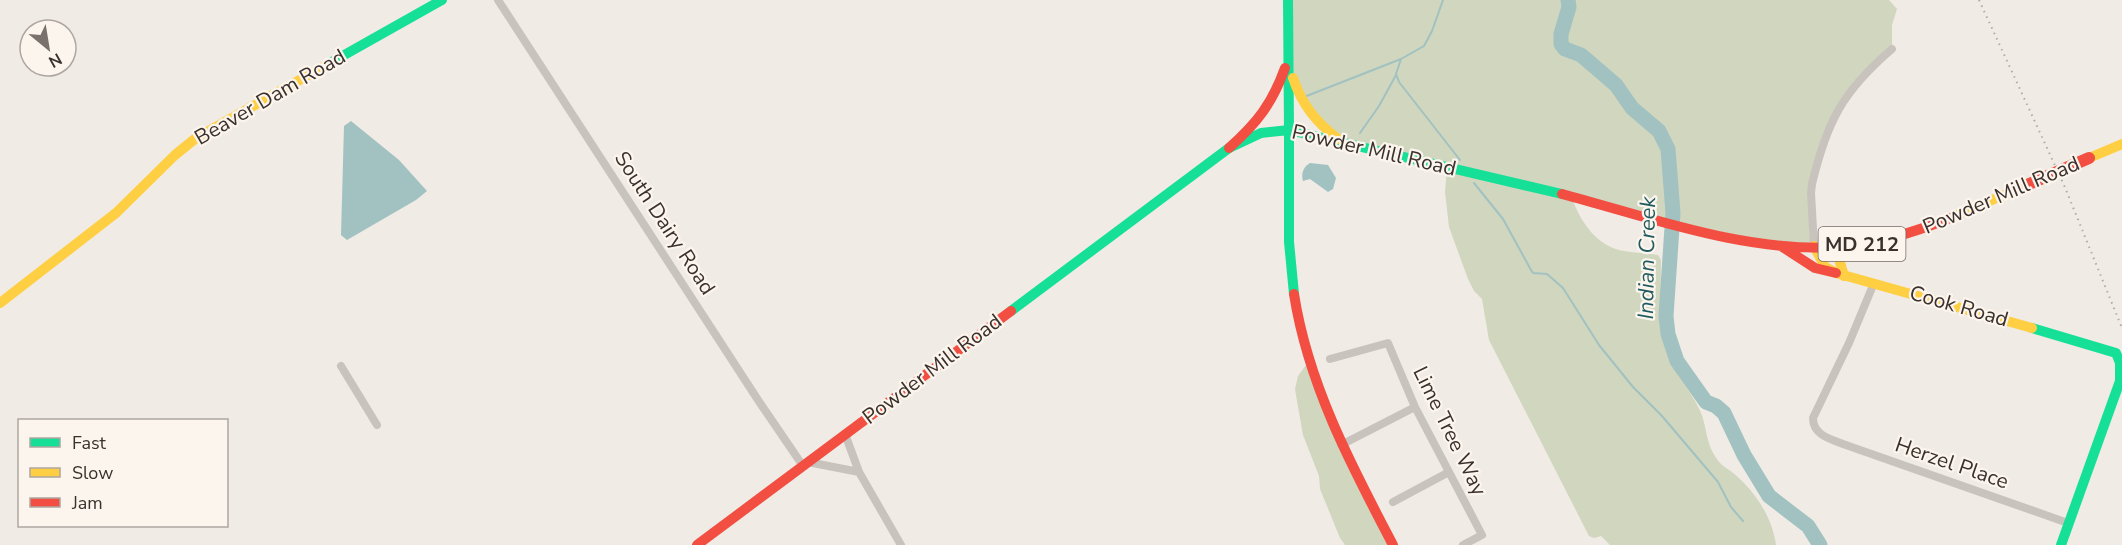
<svg xmlns="http://www.w3.org/2000/svg" width="2122" height="545" font-family="'Nunito Sans',sans-serif">
<style>
.green{fill:#d1d6bf}
.water{fill:#a1c2c1}
.lines{fill:none;stroke-linecap:round;stroke-linejoin:round}
.stream{stroke:#a1c2c1;stroke-width:2}
.river{stroke:#a1c2c1;stroke-width:15}
.street{stroke:#c9c3be;stroke-width:8}
.fast{stroke:#16e098;stroke-width:10}
.slow{stroke:#ffcf43;stroke-width:10}
.jam{stroke:#f24e42;stroke-width:10}
.rail{stroke:#b1aca8;stroke-width:2;stroke-dasharray:1.5 4.5;stroke-linecap:butt}
.jam-bridge{stroke:#f24e42;stroke-width:12}
.labels{text-anchor:middle;dominant-baseline:central;stroke-width:4.5;stroke-linejoin:round;paint-order:stroke}
.shield{fill:#fbf5ee;stroke:#756b66;stroke-width:1.5}
.shield-label{font-size:20px;font-weight:bold;fill:#3b302b}
.street-label{font-size:21px;fill:#3b302b;stroke:#fbf5ee}
.water-label{font-size:22px;font-style:italic;fill:#1f5a5e;stroke:#fbf5ee}
</style>
<rect width="100%" height="100%" fill="#f0ebe5"/>
<!-- green -->
<path class="green" d="M1288,0H1889L1897,9L1892,25V49L1837,110L1812,184L1814,246L1780,245L1572,198C1580,221 1597,247 1624,251C1635,253 1646,253 1658,255L1661,260C1661,295 1658,332 1673,365C1681,381 1694,396 1701,413C1708,431 1705,446 1721,464C1724,467 1728,469 1732,472C1754,490 1772,516 1776,545H1610L1601,536L1594,538L1589,536L1489,340L1482,299L1474,291L1468,279L1449,227L1445,192L1447,167L1342,141L1311,117L1288,62Z
M1309,361L1393,545H1345L1340,538L1320,489L1319,476L1303,435L1297,401L1295,389L1298,376Z"/>
<!-- water -->
<path class="water" d="M351,121L399,160L427,191L416,200L347,240L341,235L344,126Z
M1310,163L1328,165L1336,178L1333,189L1328,192L1310,179L1303,181C1301,174 1303,167 1310,163Z"/>
<g class="lines">
<!-- stream -->
<path class="stream" d="M1401,59L1396,74L1399,82L1460,160
M1304,97L1401,59L1424,46L1432,31L1443,0
M1360,133L1379,106L1396,75
M1474,183L1503,219L1531,270L1533,273L1547,274L1563,288L1599,345L1633,387L1662,416L1718,482L1731,507L1743,521"/>
<!-- river -->
<path class="river" d="M1568,0L1569,7L1561,34V44L1565,49L1581,55L1616,85L1632,108L1659,131L1668,149L1673,213L1666,316L1668,334L1677,361L1706,402L1716,406L1724,413L1744,455L1769,496L1808,526L1820,545"/>
<!-- street -->
<path class="street" d="M498,0L758,400L803,466
M1814,246L1811,193L1812,184C1827,121 1843,91 1892,49
M1874,283L1849,343L1813,418C1813,435 1830,439 1843,444L2068,523
M1330,359L1388,343L1415,407L1482,535L1463,545
M341,366L377,425
M845,434L859,472L901,545
M1341,445L1415,407
M808,462L859,472
M1393,502L1449,472"/>
<!-- fast -->
<path class="fast" d="M1288,0L1289,130L1562,194
M330,63L442,0
M1011,311L1229,148L1261,133L1289,130V242L1294,294
M2032,328L2116,353L2120,363V381L2061,545"/>
<!-- slow -->
<path class="slow" d="M1293,78C1302,105 1316,122 1338,139
M2089,158L2122,144
M1950,218L2027,185
M1814,246L1825,267L1836,273L2032,328
M1844,276L1839,259L1847,246
M0,303L116,213L175,155L196,138L330,63"/>
<!-- jam -->
<path class="jam" d="M1229,148C1257,123 1272,104 1285,68
M1562,194C1652,218 1746,253 1840,247C1878,244 1915,232 1950,218
M1781,246L1815,268L1836,273
M1294,294C1308,384 1351,465 1393,545
M697,545L1011,311"/>
<!-- rail -->
<path class="rail" d="M1979,0L2064,185L2122,328"/>
<!-- jam-bridge -->
<path class="jam-bridge" d="M2027,185L2089,158"/>
</g>
<g class="labels">
<!-- shield labels -->
<rect class="shield" x="1818.5" y="227" width="87" height="34" rx="4.5"/>
<g class="shield-label">
<text x="1862" y="244">MD 212</text>
</g>
<!-- street labels -->
<g class="street-label">
<text transform="translate(270 97) rotate(-30)">Beaver Dam Road</text>
<text transform="translate(1374 150) rotate(13)">Powder Mill Road</text>
<text transform="translate(2001 195) rotate(-23)">Powder Mill Road</text>
<text transform="translate(665 223) rotate(57)">South Dairy Road</text>
<text transform="translate(1959 306) rotate(16)">Cook Road</text>
<text transform="translate(932 369) rotate(-37)">Powder Mill Road</text>
<text transform="translate(1450 431) rotate(64)">Lime Tree Way</text>
<text transform="translate(1952 463) rotate(19)">Herzel Place</text>
</g>
<!-- water labels -->
<g class="water-label">
<text transform="translate(1647 258) rotate(-89)">Indian Creek</text>
</g>
</g>
<!-- legend -->
<rect x="18" y="419" width="210" height="108" fill="#fbf5ee" stroke="#aea6a0" stroke-width="1.5"/>
<rect x="30" y="438" width="30" height="9" fill="#16e098" stroke="#aea6a0" stroke-width="1.5"/>
<text x="72" y="449" font-size="18" fill="#3b302b">Fast</text>
<rect x="30" y="468" width="30" height="9" fill="#ffcf43" stroke="#aea6a0" stroke-width="1.5"/>
<text x="72" y="479" font-size="18" fill="#3b302b">Slow</text>
<rect x="30" y="498" width="30" height="9" fill="#f24e42" stroke="#aea6a0" stroke-width="1.5"/>
<text x="72" y="509" font-size="18" fill="#3b302b">Jam</text>
<!-- north arrow -->
<g transform="translate(48 48) rotate(150)"><circle r="28" fill="#fbf5ee" stroke="#aea6a0" stroke-width="1.5"/>
<path d="M0-4.5L10 22L0 15L-10 22Z" fill="#7a716c"/>
<text y="-9" font-size="16" font-weight="bold" text-anchor="middle" fill="#3b302b">N</text>
</g>
</svg>
